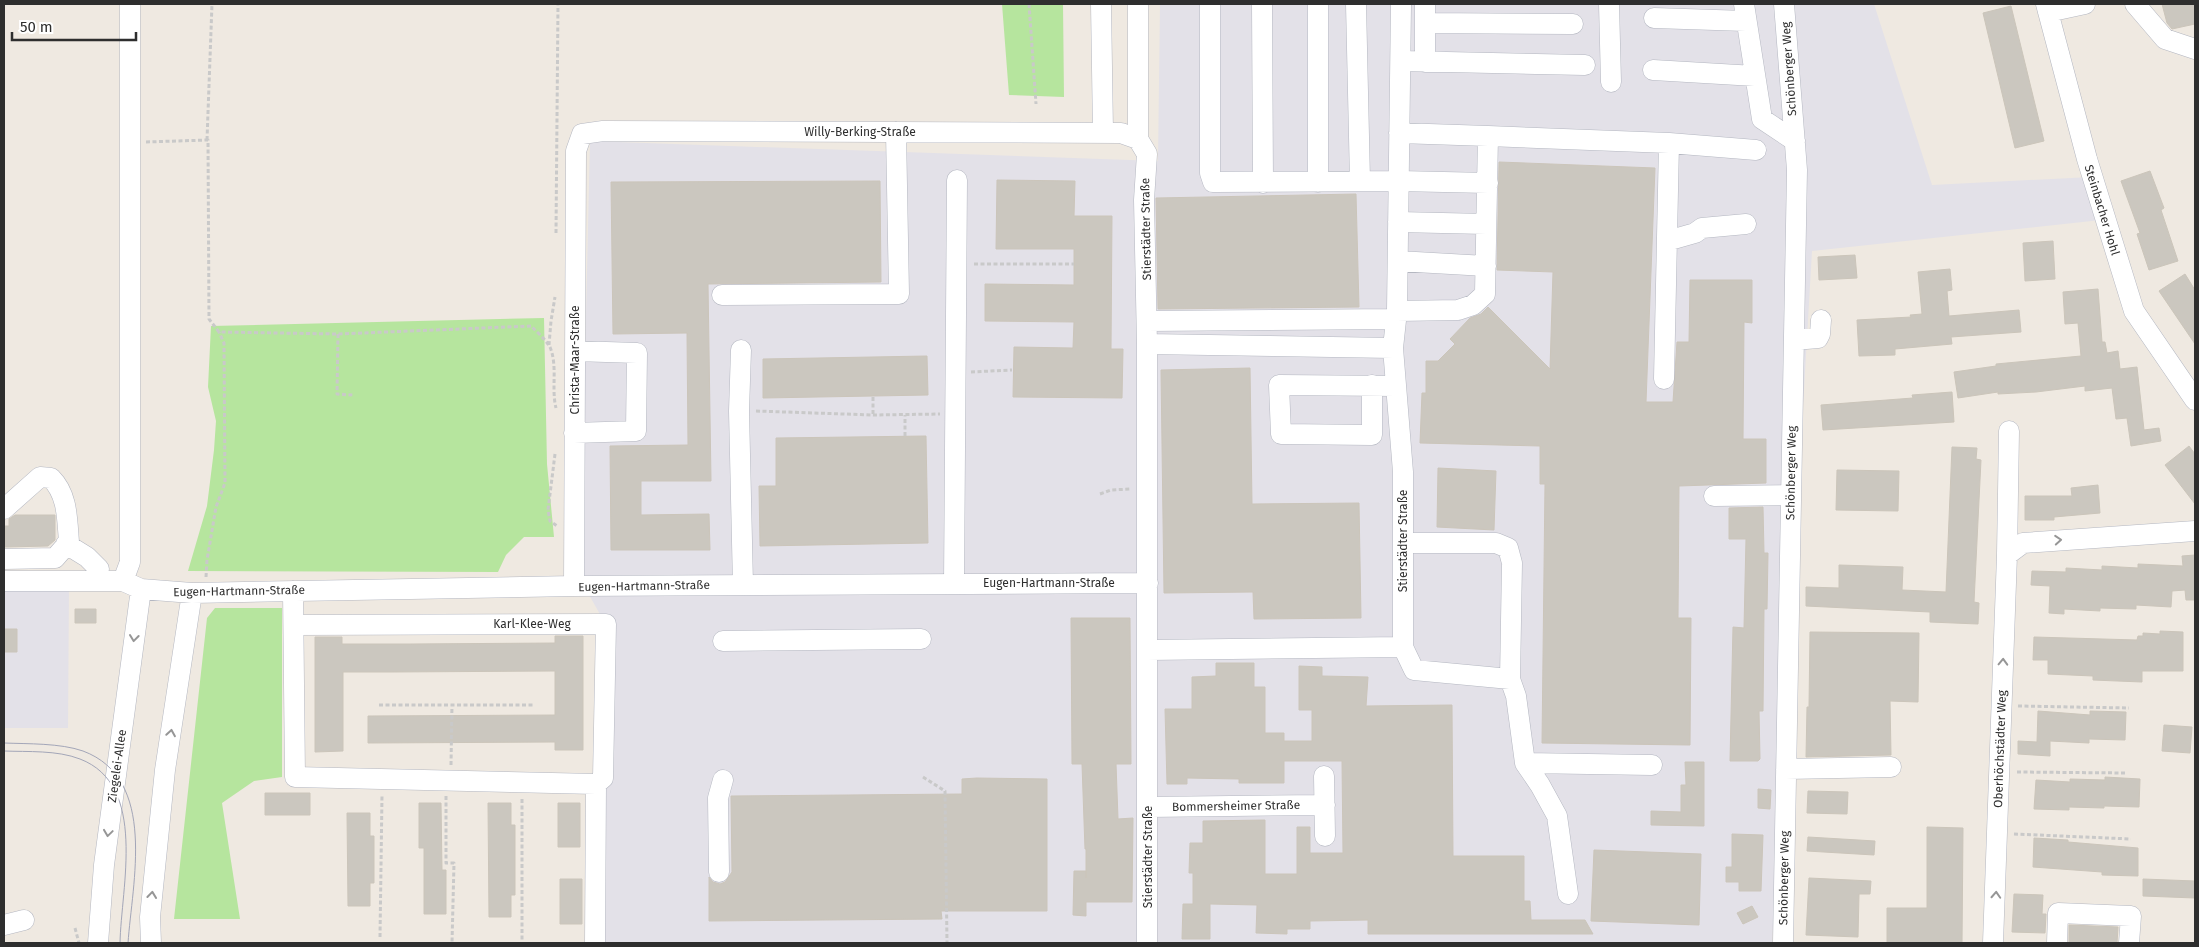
<svg xmlns="http://www.w3.org/2000/svg" width="2199" height="947" font-family="'Fira Sans',sans-serif">
<style>
.industrial{fill:#e3e1e8}
.green{fill:#b6e59e}
.building{fill:#cbc7bf;stroke:#cbc5ba}
.lines{fill:none;stroke-linecap:round;stroke-linejoin:round}
.minor-casing{stroke:#b4b7c1;stroke-width:21}
.path{stroke:#c9c9c9;stroke-width:3;stroke-dasharray:4 2.5;stroke-linecap:butt}
.minor{stroke:#fff;stroke-width:20}
.tram{stroke:#a3a6b8;stroke-width:1}
.oneway{stroke:#969696}
.labels{text-anchor:middle;dominant-baseline:central;stroke-width:4.5;stroke-linejoin:round;paint-order:stroke}
.street-label{font-size:12px;fill:#2e2e2e;stroke:#fff}
</style>
<rect width="100%" height="100%" fill="#efe9e1"/>
<!-- industrial -->
<path class="industrial" d="M1160,4H1874L1932,185L2091,177L2101,220L1812,251L1772,943H596L601,616L580,579L590,141L1158,161Z
M4,587H69L68,728H4Z"/>
<!-- green -->
<path class="green" d="M1002,4H1063L1064,97L1009,95Z
M544,318L547,464L554,537H524L506,555L498,572L188,571L207,506L214,450L216,421L208,387L211,326Z
M215,608H282V777L254,781L222,803L240,919H174L207,618Z"/>
<!-- building -->
<path class="building" d="M2162,4H2195V24L2172,29L2167,23Z
M2011,6L2044,141L2015,148L1983,13Z
M1499,162L1655,168L1646,402H1673L1677,342H1689L1690,280H1752V323L1744,322L1743,439H1766V483L1679,486L1678,618H1691L1690,745L1542,743L1545,484H1540V446L1420,443L1422,393H1426V361H1438L1455,344L1450,339L1470,318L1481,314L1488,307L1550,369L1553,272L1497,270Z
M2150,171L2164,208L2161,210L2178,261L2149,270L2137,234L2140,233L2121,181Z
M997,180L1075,181L1074,216H1112L1111,349H1123L1122,398L1013,397L1014,347L1073,348L1074,322L985,321V284L1074,285V249H996Z
M880,181L881,282L708,284L711,481H641V515L709,514L710,550H611L610,446L688,445L687,333L613,334L611,182Z
M1356,194L1359,307L1158,309L1156,198Z
M2053,241L2055,279L2025,281L2023,243Z
M1855,255L1857,278L1819,280L1818,257Z
M1950,269L1952,290L1947,291L1949,316L2019,310L2021,332L1951,337L1952,344L1895,349V355L1859,356L1857,320L1911,317L1910,315L1922,314L1918,272Z
M2185,274L2195,290V344L2159,291Z
M2098,289L2102,342H2105L2107,353L2118,351L2120,369L2137,367L2144,430L2159,428L2161,441L2131,446L2127,418L2116,419L2112,388L2085,391V386L2036,392L1998,394V392L1958,398L1954,372L1996,366V364L2081,356L2078,323L2065,324L2063,292Z
M927,356L928,395L763,398V359Z
M1250,368L1252,504L1359,503L1361,618L1254,619L1253,592L1164,593L1161,370Z
M1952,392L1954,422L1823,430L1821,405L1913,398L1912,395Z
M926,436L928,543L760,546L759,486H776V438Z
M2189,446L2195,454V504L2165,465Z
M1952,447L1977,448L1976,459L1981,460L1974,602L1979,603L1978,624L1930,622V612L1806,606V587L1839,588V565L1903,567L1902,590L1946,592Z
M1438,468L1496,471L1494,530L1437,527Z
M1837,470L1899,471L1898,511L1836,510Z
M2098,485L2100,513L2054,517V520H2025V496H2072L2071,488Z
M1763,507L1764,553H1768L1767,609H1764L1763,711H1759L1760,759L1758,761H1730L1733,627L1744,628L1746,539H1729V508Z
M15,515H55V540L48,546L5,547V526H9V519Z
M2195,555V600H2186L2185,590L2172,591L2171,607L2136,605V609L2100,608V611L2064,609V614L2049,613L2050,586L2031,585L2032,571L2066,572V568L2102,570V566L2138,568V564L2183,566L2182,556Z
M75,609H96V623H75Z
M1071,618H1130L1131,764H1116L1118,819L1133,818L1132,902H1086V916L1073,915L1074,871H1086V878V849H1085L1082,764H1072Z
M4,629H17V652H4Z
M2160,631L2183,632V671H2142V682L2093,680V676L2048,674V660H2033L2034,637L2137,640L2138,636H2143V633L2160,634Z
M1810,632L1919,633L1918,702L1890,701L1891,755L1806,757L1807,707H1809Z
M555,636H583V750H555V742L368,743V716L555,715V671L392,672H343V751L315,752V637H342V644H410L555,643Z
M1216,663H1254V687H1265V733H1284V741H1312V710H1299V666L1322,667V676L1368,677L1366,706L1452,705L1453,856H1524V901H1530L1531,920H1585L1593,934H1368V920L1310,921V929H1287V934L1256,933L1257,905L1210,904V939H1182L1183,904H1193V873H1189L1190,843H1203V821L1265,820V874H1297V827H1310V853H1343L1342,761H1284V783H1239V779L1187,778V784H1167L1165,709H1192V677L1216,676Z
M2038,711L2090,715V711L2126,712L2125,740L2089,739V743L2050,741V756L2018,754V741L2037,742Z
M2164,725L2192,727L2190,753L2162,751Z
M1685,762H1704V826L1651,825V811L1681,812V785H1686Z
M2105,777L2140,779L2139,807L2104,806V808L2069,807V810L2034,809L2036,780L2070,782V779L2105,780Z
M977,778L1047,779V911H941L942,919L709,921V877L713,882L720,884L725,882L732,872L731,796L962,794V779Z
M1758,789L1771,790L1770,809L1758,808Z
M1808,791L1848,792L1847,814L1807,813Z
M265,793H310V815H265Z
M419,803H441L442,870H446V914H424V848H419Z
M488,803H511V825H515V895H511V917H489Z
M558,803H580V847H558Z
M347,813H370V836H374V883H370V906H348Z
M1927,827L1963,828L1962,943H1887V908H1927Z
M1732,834L1763,835L1761,891H1739V882H1726V867H1732Z
M1808,837L1875,841L1874,855L1807,851Z
M2034,838L2068,840V842L2138,848V876L2102,875V872L2033,867Z
M1594,850L1701,854L1699,925L1591,921Z
M1809,878L1871,881L1870,894H1859L1858,937L1806,935Z
M560,879H582V924H560Z
M2143,879L2195,881V898L2143,896Z
M2014,894L2043,895L2042,914H2046L2045,933L2012,932Z
M1752,906L1758,917L1743,924L1737,913Z
M2069,925L2118,927L2117,943H2069Z"/>
<g class="lines">
<defs>
<path id="minor" d="M1101,4L1103,132
M1210,4V173L1213,182L1399,181L1488,183
M1262,4L1263,183
M1356,4L1360,181
M1425,4V62
M1609,4L1611,82
M1744,4L1762,119L1795,141
M2046,4L2087,159L2134,311L2195,400
M2135,4L2165,39L2195,49
M2048,12L2085,4
M1654,18L1746,21
M1425,23L1573,24
M1401,61L1585,65
M1653,70L1755,76
M1488,136L1669,143L1756,150
M1138,139L1147,154L1144,200L1147,344V943
M1138,139V4
M1318,182V4
M1398,222L1486,224
M1667,241L1695,233L1702,228L1746,224
M1398,261L1486,266
M722,295L899,294L896,132
M1397,311L1458,310L1473,305L1485,294L1488,136L1399,133
M1147,321L1396,319
M1794,340L1818,338L1820,334L1821,320
M1147,344L1393,348
M741,350L739,411L743,585
M1664,379L1669,143
M1372,385V435L1281,434L1279,385L1396,386
M574,433L636,431L637,353L575,351
M1714,496L1791,495
M4,509L40,477L51,478C68,495 67,519 69,542L55,558L4,559
M1403,543H1496L1508,548L1512,563L1510,679
M66,544L87,557L99,569
M2007,555L2009,431
M4,581H123L141,589L192,593L574,586L1148,583
M123,581L130,562V4
M954,584L957,180
M574,586L576,151L582,134L603,131L1121,133L1138,139
M293,591L295,777L596,784L595,943
M294,625L606,624L603,778L596,784
M723,641L921,639
M1403,647L1414,670L1510,679L1516,696L1525,763L1540,785L1557,816L1568,894
M1148,650L1403,647V472L1393,348L1397,311L1401,4
M1525,763L1652,765
M1786,769L1891,767
M1324,776L1325,836
M1148,807L1325,805
M719,872L718,798L723,780
M4,925L24,920
M98,943L104,865L141,589
M151,943L150,917L165,770L192,593
M1783,943L1797,170L1784,4
M1993,943L2007,555L2023,543L2195,531
M2057,943L2058,913L2131,916L2129,943"/>
</defs>
<!-- minor casing -->
<use href="#minor" class="minor-casing"/>
<!-- path -->
<path class="path" d="M1029,4L1036,104
M207,140L212,4
M146,142L208,140L209,319L219,332L338,334L531,326C537,332 546,340 550,347C558,367 551,388 556,408
M556,233L558,4
M974,264H1074
M338,334L337,394L351,395L350,391
M549,345L551,321L555,297
M971,372L1012,370
M873,397V415
M756,411L873,415L940,414
M905,436V415
M555,454L548,510L550,521L557,526
M1100,494L1111,490L1131,489
M206,577L207,560L216,507L225,483L224,343L219,332
M379,705H533
M2018,706L2129,708
M451,765L452,705
M2017,772L2126,773
M923,777L945,791L947,943
M446,796V863H454L452,943
M522,799V943
M2014,834L2131,839
M75,928L79,943
M380,937L382,795"/>
<!-- minor -->
<use href="#minor" class="minor"/>
<!-- tram -->
<path class="tram" d="M4,743C28,744 60,743 83,751C158,779 132,883 128,943
M4,751C28,752 57,750 80,759C148,785 121,887 120,943"/>
</g>
<!-- one-way arrows -->
<defs><path id="oneway-chevron" d="M-2-3.5L2.5 0L-2 3.5" fill="none" stroke-width="1.6" stroke-linecap="round" stroke-linejoin="round" transform="scale(1.25)"/></defs>
<g class="oneway">
<use href="#oneway-chevron" transform="translate(2058 540) rotate(-4)"/>
<use href="#oneway-chevron" transform="translate(134 638) rotate(97)"/>
<use href="#oneway-chevron" transform="translate(2003 662) rotate(-88)"/>
<use href="#oneway-chevron" transform="translate(171 733) rotate(-81)"/>
<use href="#oneway-chevron" transform="translate(108 833) rotate(98)"/>
<use href="#oneway-chevron" transform="translate(152 895) rotate(-84)"/>
<use href="#oneway-chevron" transform="translate(1996 895) rotate(-87)"/>
</g>
<g class="labels">
<!-- street labels -->
<g class="street-label">
<text transform="translate(1789 69) rotate(-94)">Schönberger Weg</text>
<text x="860" y="132">Willy-Berking-Straße</text>
<text transform="translate(2102 210) rotate(73)">Steinbacher Hohl</text>
<text transform="translate(1146 229) rotate(-91)">Stierstädter Straße</text>
<text transform="translate(575 360) rotate(-90)">Christa-Maar-Straße</text>
<text transform="translate(1791 473) rotate(-89)">Schönberger Weg</text>
<text transform="translate(1403 541) rotate(-90)">Stierstädter Straße</text>
<text x="1049" y="583">Eugen-Hartmann-Straße</text>
<text transform="translate(644 586) rotate(-1)">Eugen-Hartmann-Straße</text>
<text transform="translate(239 591) rotate(-1)">Eugen-Hartmann-Straße</text>
<text x="532" y="624">Karl-Klee-Weg</text>
<text transform="translate(2000 749) rotate(-88)">Oberhöchstädter Weg</text>
<text transform="translate(117 766) rotate(-82)">Ziegelei-Allee</text>
<text transform="translate(1236 806) rotate(-1)">Bommersheimer Straße</text>
<text transform="translate(1148 857) rotate(-90)">Stierstädter Straße</text>
<text transform="translate(1784 878) rotate(-89)">Schönberger Weg</text>
</g>
</g>
<!-- border -->
<rect width="2199" height="947" fill="none" stroke="#2e2e2e" stroke-width="10"/>
<!-- scale -->
<path d="M12 32v8h124v-8" fill="none" stroke="#2e2e2e" stroke-width="2.5"/>
<text x="20" y="32" font-size="15" fill="#2e2e2e" stroke="#ffffff" stroke-width="4" paint-order="stroke">50 m</text>
</svg>
